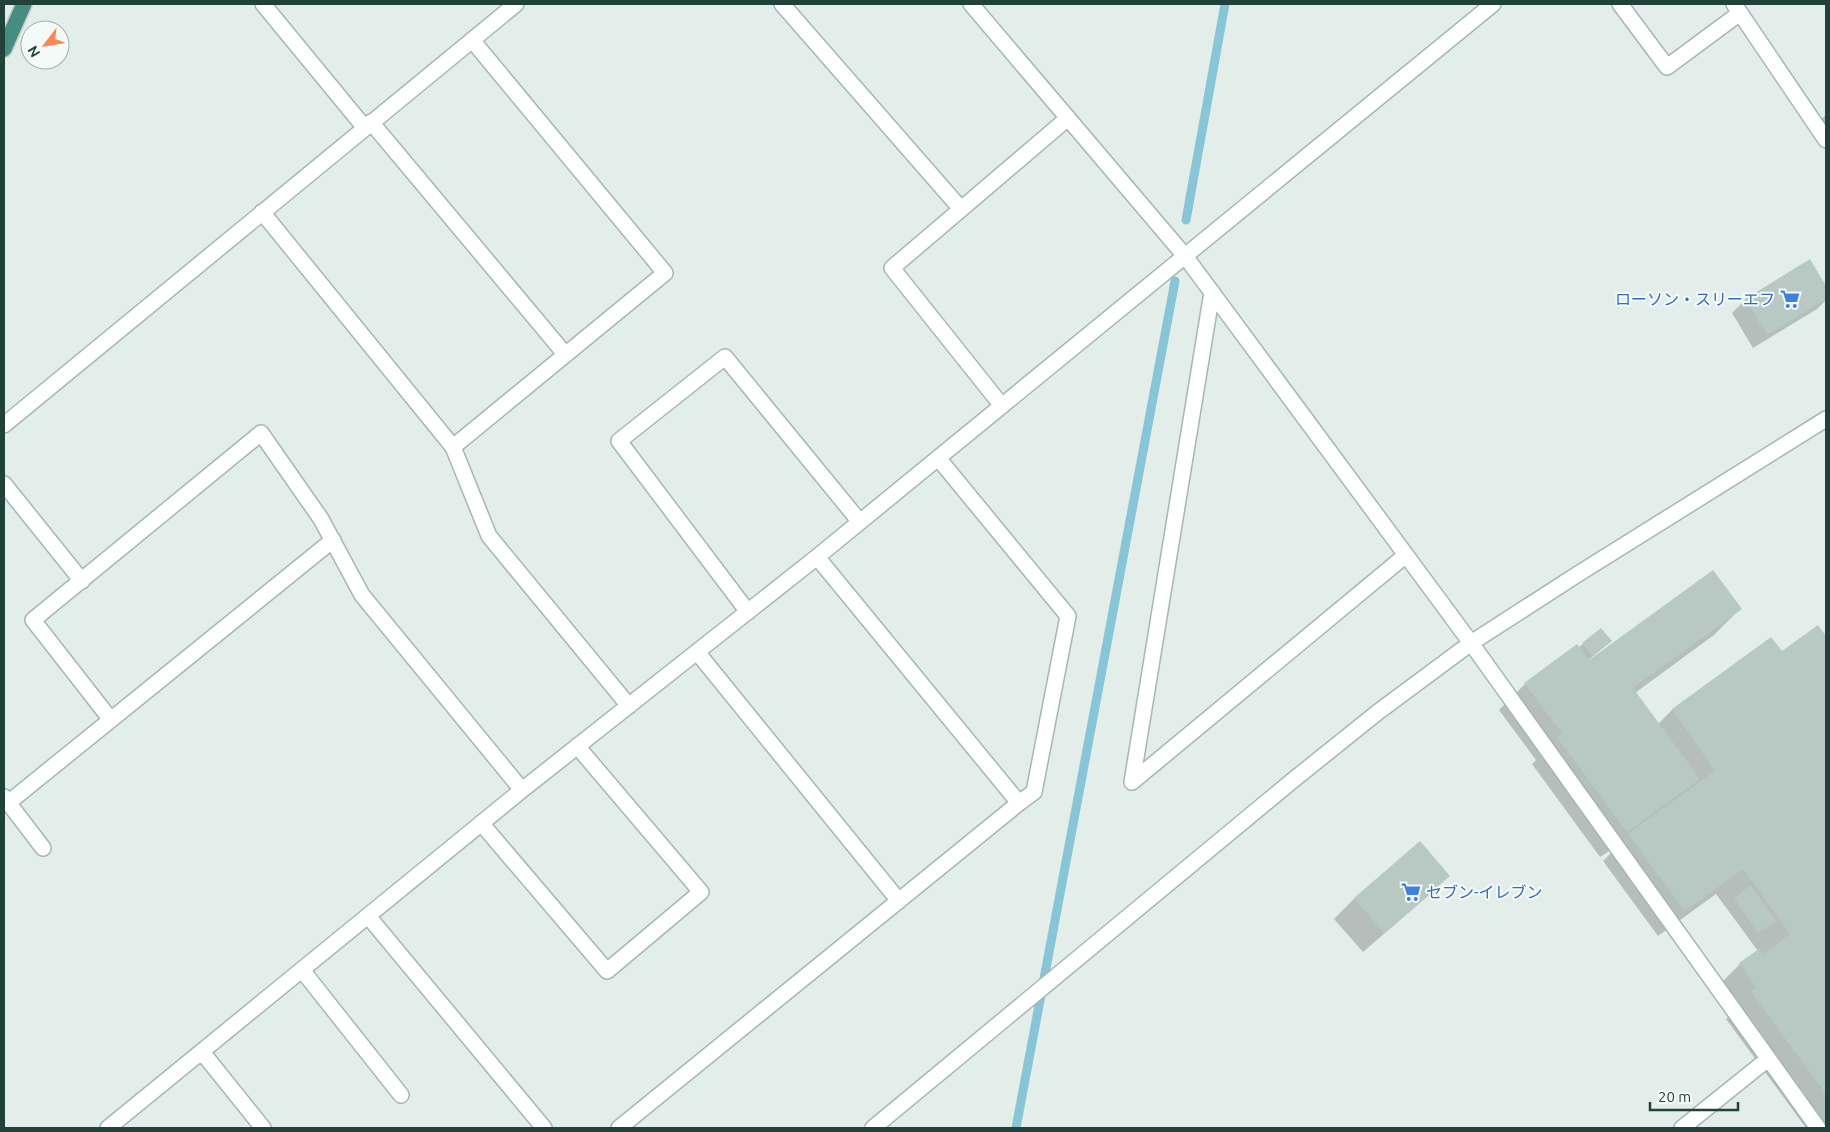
<svg xmlns="http://www.w3.org/2000/svg" width="1830" height="1132" font-family="Ubuntu,'Noto Sans JP',sans-serif">
<style>
.shadow{fill:#0003}
.lines{fill:none;stroke-linecap:round;stroke-linejoin:round}
.stream{stroke:#87c5d7;stroke-width:9}
.building{fill:#b8c9c3}
.minor-casing{stroke:#a5b7b2;stroke-width:18}
.tertiary-casing{stroke:#a5b7b2;stroke-width:18}
.trunk-casing{stroke:#c1cac8;stroke-width:18}
.minor{stroke:#fff;stroke-width:15}
.tertiary{stroke:#fff;stroke-width:15}
.trunk{stroke:#478c80;stroke-width:15}
.labels{text-anchor:middle;dominant-baseline:central;stroke-width:4;stroke-linejoin:round;paint-order:stroke}
.shop-label{font-size:16px;fill:#366cbe;stroke:#f4faf7;text-anchor:end}
</style>
<rect width="100%" height="100%" fill="#e3eeea"/>
<!-- shadow -->
<path class="shadow" d="M1826,115V143L1814,126Z
M1810,261L1826,288V300L1817,309L1753,348L1732,313L1745,300Z
M1740,609L1714,635L1635,693L1658,724L1673,709L1781,653L1817,626L1826,638V1128H1806L1726,1019L1731,1014L1714,990L1740,964L1758,951L1716,894L1658,936L1603,861L1616,848L1615,847L1600,857L1532,764L1536,760L1499,710L1525,684L1583,644L1604,647L1587,661Z
M1420,842L1448,876L1428,896L1363,952L1334,919L1354,899Z"/>
<g class="lines">
<!-- stream -->
<path class="stream" d="M1186,220L1225,4
M1016,1128L1175,281"/>
</g>
<!-- building -->
<path class="building" d="M1810,259L1826,286V299L1767,335L1745,299Z
M1713,570L1742,609L1633,688L1700,779L1627,832L1557,737L1562,733L1524,683L1577,644L1589,660Z
M1818,625L1826,636V1094L1751,992L1757,988L1739,963L1759,949L1763,954L1790,934L1743,869L1685,911L1628,834L1715,771L1672,709L1771,637L1782,651Z
M1601,628L1612,641L1593,656L1582,643Z
M1420,841L1450,876L1384,933L1354,898Z
M1751,885L1776,921L1758,933L1734,898Z"/>
<g class="lines">
<defs>
<path id="minor" d="M263,4L365,128
M782,4L961,209
M971,4L1185,256L1471,643L1818,1128
M1620,4L1667,67L1740,13
M1734,4L1826,140
M371,122L565,354
M262,212L453,447L489,536L629,706
M1212,292L1132,782L1406,555
M1002,406L892,268L1068,118
M4,425L516,4
M453,447L665,273L472,40
M938,458L1068,616L1034,792L1019,803
M4,484L82,581
M748,612L619,441L725,357L860,522
M697,652L899,901
M111,720L33,620L261,433L321,519L362,595L522,790
M4,797L43,848
M8,803L333,540
M481,823L607,971L701,892L577,746
M368,916L544,1128
M302,970L401,1095
M202,1052L263,1128
M108,1128L522,790L817,557L1493,4
M619,1128L1019,803L817,557
M1682,1128L1768,1059"/>
<path id="tertiary" d="M873,1128L1292,781L1378,712L1471,643L1578,574L1826,419"/>
<path id="trunk" d="M4,49L24,4"/>
</defs>
<!-- minor casing -->
<use href="#minor" class="minor-casing"/>
<!-- tertiary casing -->
<use href="#tertiary" class="tertiary-casing"/>
<!-- trunk casing -->
<use href="#trunk" class="trunk-casing"/>
<!-- minor -->
<use href="#minor" class="minor"/>
<!-- tertiary -->
<use href="#tertiary" class="tertiary"/>
<!-- trunk -->
<use href="#trunk" class="trunk"/>
</g>
<!-- icons -->
<defs>
<symbol id="supermarket-bare" viewBox="-9 -9 18 18"><path d="M-6-5.5h2.5l.6 2H6L4.5 2H-2.5L-4.4-4H-6ZM-1.5 3.2a1.3 1.3 0 1 0 .1 0ZM3 3.2a1.3 1.3 0 1 0 .1 0Z" fill="#3f7fe0" stroke="#f4faf7" stroke-width="2.5" paint-order="stroke"/></symbol>
</defs>
<g fill-rule="evenodd">
<use href="#supermarket-bare" x="1776" y="285" width="28" height="28"/>
<use href="#supermarket-bare" x="1397" y="878" width="28" height="28"/>
</g>
<g class="labels">
<!-- shop labels -->
<g class="shop-label">
<text x="1775" y="299">ローソン・スリーエフ</text>
<text x="1426" y="892" text-anchor="start">セブン-イレブン</text>
</g>
</g>
<!-- border -->
<rect width="1830" height="1132" fill="none" stroke="#21413b" stroke-width="10"/>
<!-- north arrow -->
<g transform="translate(45 45) rotate(239)"><circle r="24" fill="#f4faf7" stroke="#a0b0ac"/>
<path d="M0-4L9 19L0 12L-9 19Z" fill="#fd8852"/>
<text y="-8" font-size="14" font-weight="bold" text-anchor="middle" fill="#21413b">N</text>
</g>
<!-- scale -->
<path d="M1650 1102v8h88v-8" fill="none" stroke="#21413b" stroke-width="2.5"/>
<text x="1658" y="1102" font-size="15" fill="#21413b" stroke="#f4faf7" stroke-width="4" paint-order="stroke">20 m</text>
</svg>
